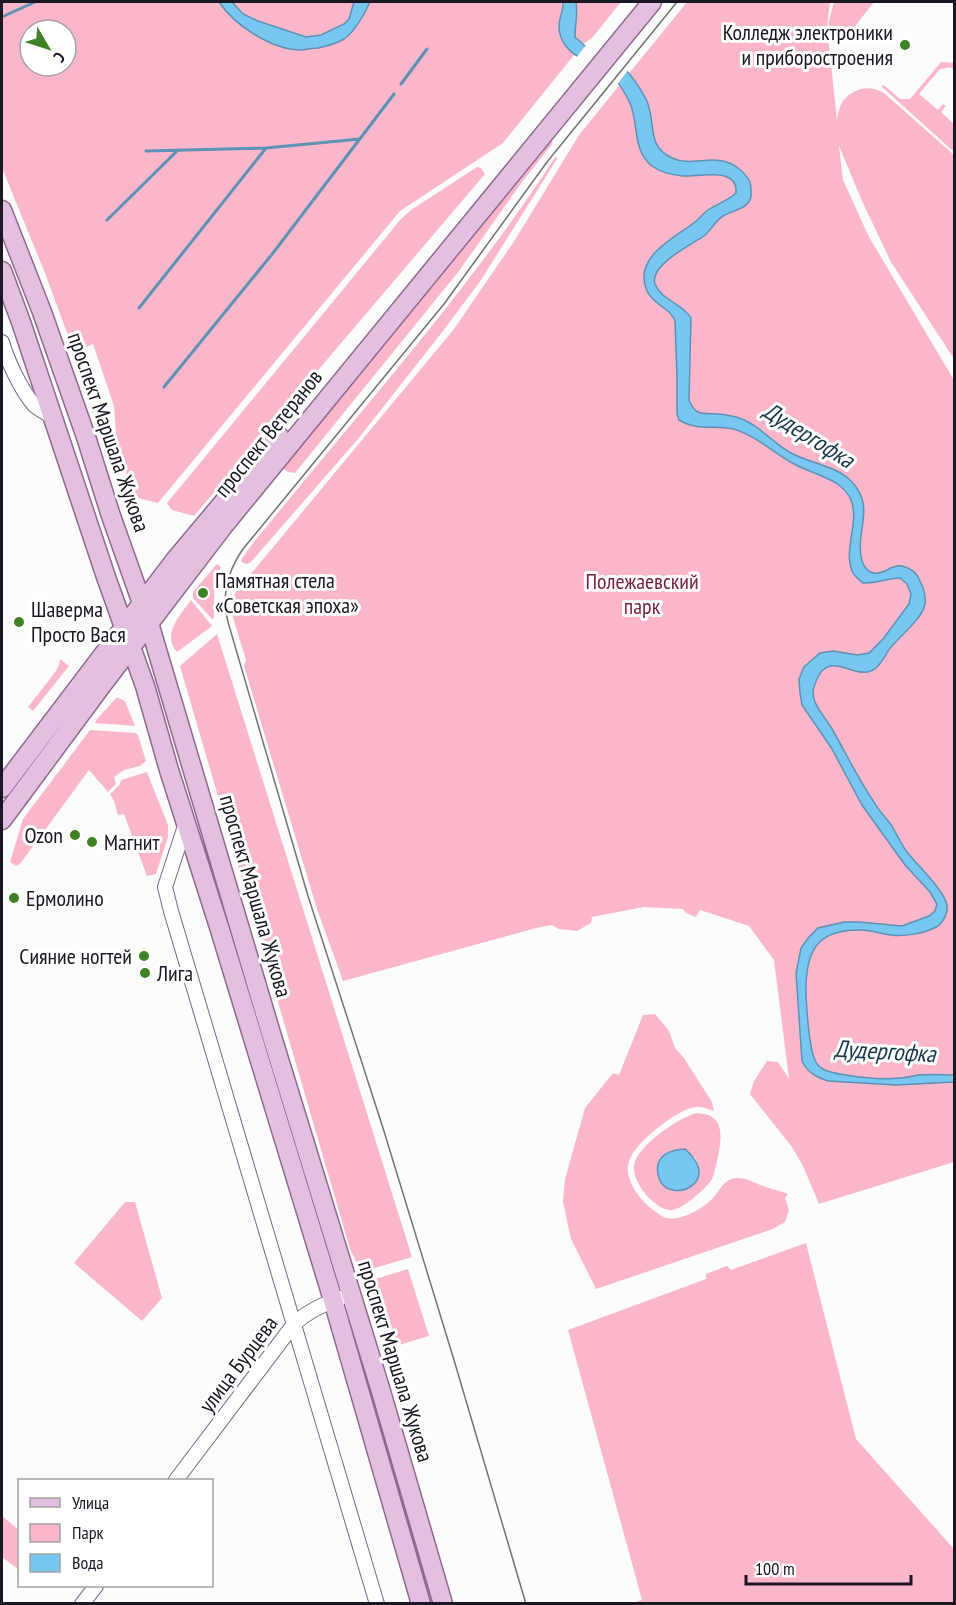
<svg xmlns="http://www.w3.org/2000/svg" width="956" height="1605" font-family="'PT Sans Narrow',sans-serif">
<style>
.green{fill:#fcb6ca;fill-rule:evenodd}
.water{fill:#78c7f1;stroke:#5c92b3;stroke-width:1.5}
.pier{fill:#fcfcfc}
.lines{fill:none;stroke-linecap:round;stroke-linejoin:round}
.stream{stroke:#5c92b3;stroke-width:3}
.minor-casing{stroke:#736b8a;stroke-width:16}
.major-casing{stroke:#906991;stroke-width:21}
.minor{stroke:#fff;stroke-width:14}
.major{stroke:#e3bfe0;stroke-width:18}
.tram{stroke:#737179;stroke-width:1.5}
.poi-dot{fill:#3f8225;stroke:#fff;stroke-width:2}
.labels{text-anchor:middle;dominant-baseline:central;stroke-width:6;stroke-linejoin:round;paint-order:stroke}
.poi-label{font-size:22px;fill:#1a1723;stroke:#fff;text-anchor:start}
.street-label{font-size:22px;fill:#1a1723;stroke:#fff}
.park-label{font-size:22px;fill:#791e43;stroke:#fff}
.water-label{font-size:24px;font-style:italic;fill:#15384a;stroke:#fff}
</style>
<rect width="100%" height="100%" fill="#fcfcfc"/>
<!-- green -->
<path class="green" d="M2,2H621L592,38L583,44L503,143L400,211L158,503L138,498L131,486L117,447L114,406L93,344L74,352L45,273L2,168ZM30,30H66V66H30Z
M687,2H830L827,27L837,120C838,114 839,107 843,101C853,88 870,84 884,93L954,155V359L891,262L862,201L839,146L843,180L869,237L954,380V1162L819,1204L803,1166L792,1147L750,1094L754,1081L767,1061L778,1062L789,1079L774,960L749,926L700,910L696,917L686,913L683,909L644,907L592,917L591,923L577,931L559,929L552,925L536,928L343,981L317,909L244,666L246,660L231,611V601L236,592L454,329L515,240L579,135Z
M834,2H874L845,39L828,24Z
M941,62L954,63V70L950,67L940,69L919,94L938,110L943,104L946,106L941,112L954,124V152L882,87V85L885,86L900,99H910Z
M551,141L553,143L522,182L459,271L295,473L288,472L284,469V465Z
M556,156L557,159L481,280L443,331L358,439L251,562L247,564L243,563L241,560L250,547C354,418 466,295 556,156Z
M477,167L481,168L485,174L194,516L172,510L167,503L401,219L411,210Z
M217,564L221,567C216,578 214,589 214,601C214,608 215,614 213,620L193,598V592Z
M191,600L212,626L177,652C161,635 181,614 191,600Z
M217,634L412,1257L361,1272L350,1249L180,666Z
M60,659L69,666L33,711L28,707L56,671L59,665Z
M117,697L125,701L135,726L95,723L97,719Z
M90,730L136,733L138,735L146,761L140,766L124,770L114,777L116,784L108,792L89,770L20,864L16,866L10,862L23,819Z
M147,772L168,825V837L156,874L147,876L124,814L118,815L114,801L110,794L120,784L121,780Z
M655,1014L669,1031L675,1048L684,1058L712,1102L714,1111C709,1110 702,1106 696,1107C680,1109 655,1129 643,1141C634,1150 624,1163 629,1177C633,1191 644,1204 656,1212C659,1214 661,1216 664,1217C678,1223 703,1209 713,1198C720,1190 723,1180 736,1178C747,1177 756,1184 766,1187C773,1190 780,1190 788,1194L785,1198L789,1210L785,1222L773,1229L596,1289L571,1239L563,1202L565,1179L585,1108L613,1073L619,1075L643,1015Z
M696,1113C725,1114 722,1135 718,1157C716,1164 715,1173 712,1179C707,1188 682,1209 673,1210C663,1211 656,1204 649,1198C642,1191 632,1176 634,1165C638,1145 677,1119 696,1113ZM695,1157L699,1166V1178L665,1188L659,1180L657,1169Z
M125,1202H135L162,1298L142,1321L74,1263Z
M806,1243L856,1439L954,1549V1603H633L642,1600L568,1330L706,1279V1274L727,1266L731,1270Z
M408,1269L429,1336L392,1347L372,1280Z
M2,1516L19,1530V1570L2,1557Z"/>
<!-- water -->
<path class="water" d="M219,2H232L243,14L258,21L306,37L321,35L344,24L349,19L354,2H370C364,15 355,31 344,39C336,44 327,46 318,48C312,48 305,50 299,50C271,49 234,25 219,2Z
M563,2H576C578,14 575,25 575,37C580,41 584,46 589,49C600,57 615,60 625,69C632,76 641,90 646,99C657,121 645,146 672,158C693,168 717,151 738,168C743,172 747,176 750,182C751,187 752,195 750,200C746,209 731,211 723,216C715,221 711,230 704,236C691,245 649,265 655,284C661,300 683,304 691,318L689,400C696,417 703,413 718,414C724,414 730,416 736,417C758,423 772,443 791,453C809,463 837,466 851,481C877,507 854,532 862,561C864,567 867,572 874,573C885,575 891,564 902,566C911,568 917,573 920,581C923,587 926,597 925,604C922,620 897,638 888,651C885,657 882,661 878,666C860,686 834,650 819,675C817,679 813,687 813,692C813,706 826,718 832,729C846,753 858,779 874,802C879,811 886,818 892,826C897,835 901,844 907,852C917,865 944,890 947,905C948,913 944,921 938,926C926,933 905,937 891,935C881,934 872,930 861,930C815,929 805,953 806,995C807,1015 808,1036 813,1055C815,1061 817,1066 823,1069C830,1073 839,1074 846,1075C864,1078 883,1080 900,1078C906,1078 912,1076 918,1075C930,1074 943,1075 954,1075V1082L896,1085L828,1081C816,1077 807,1072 802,1061L796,973L801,948L809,937L818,928L844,922H859L902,926L929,916L935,911L937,904L930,892L905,865L862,805L832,749L802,705L800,693L799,679L804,667L820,653L833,651L857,655L869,653L883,639L909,604L911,594L907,584L900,578C887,578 876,584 863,583C860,580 855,577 853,573C842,551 860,523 851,500C848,493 842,487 836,483C823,475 807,471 794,464C774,453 755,435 733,429C714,425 697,431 679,420L677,414V376L675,321C670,307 653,305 647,291C633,259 670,240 691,225C698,221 702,214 708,210C718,203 728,201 736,193C738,166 699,177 683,176C672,175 661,173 652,166C632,150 639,124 630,103C626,95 619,82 612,76C594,61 562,58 559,29C558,19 564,11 563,2Z
M685,1149C725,1183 668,1206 659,1178C657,1173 657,1169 658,1164C662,1152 674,1150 685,1149Z"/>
<!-- pier -->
<path class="pier" d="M587,44L599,52L613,57L629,69L616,86L610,78L602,73L592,69L576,58Z"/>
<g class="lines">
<!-- stream -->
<path class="stream" d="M4,16L35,2
M401,84L427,49
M146,151L266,148L360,139
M107,220L178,150
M139,308L266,148
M164,387L273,253L394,94"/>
<defs>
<path id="minor" d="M2,342C7,360 21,390 34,405C40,410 48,414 54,418
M186,823L165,887L171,911L377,1604
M176,1480L294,1324C308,1311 323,1304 341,1298
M82,1604L96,1586"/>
<path id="major" d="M2,210L42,312L86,437L111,516L149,623L270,1030L380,1388L443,1604
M2,271L21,322L106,577L145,686L169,770L220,930L333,1300L421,1604
M2,788L175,560L279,436
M2,820L102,685L225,524L652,2"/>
</defs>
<!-- minor casing -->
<use href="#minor" class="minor-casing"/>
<!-- major casing -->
<use href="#major" class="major-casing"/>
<!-- minor -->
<use href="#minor" class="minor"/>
<!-- major -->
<use href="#major" class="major"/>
<!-- tram -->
<path class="tram" d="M526,1604L454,1360L383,1128L308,896L228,622C221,595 227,572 243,549L444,304L547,162L677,2"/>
</g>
<!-- markers -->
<g class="poi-dot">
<circle cx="905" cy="45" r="6"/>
<circle cx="203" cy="593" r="6"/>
<circle cx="19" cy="622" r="6"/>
<circle cx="75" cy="835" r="6"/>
<circle cx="92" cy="842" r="6"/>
<circle cx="14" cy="898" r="6"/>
<circle cx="144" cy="956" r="6"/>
<circle cx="145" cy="973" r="6"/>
</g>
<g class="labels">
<!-- poi labels -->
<g class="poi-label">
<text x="893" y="32" text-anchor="end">Колледж электроники<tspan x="893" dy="25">и приборостроения</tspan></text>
<text x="215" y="580">Памятная стела<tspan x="215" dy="25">«Советская эпоха»</tspan></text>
<text x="31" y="609">Шаверма<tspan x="31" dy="25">Просто Вася</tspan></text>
<text x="63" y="835" text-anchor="end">Ozon</text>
<text x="104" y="842">Магнит</text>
<text x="26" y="898">Ермолино</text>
<text x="132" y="956" text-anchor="end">Сияние ногтей</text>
<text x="157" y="973">Лига</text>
</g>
<!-- street labels -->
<g class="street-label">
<text transform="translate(109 432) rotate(71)">проспект Маршала Жукова</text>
<text transform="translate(268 433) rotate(-51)">проспект Ветеранов</text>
<text transform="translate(256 896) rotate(74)">проспект Маршала Жукова</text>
<text transform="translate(396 1361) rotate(73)">проспект Маршала Жукова</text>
<text transform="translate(238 1364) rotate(-53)">улица Бурцева</text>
</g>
<!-- park labels -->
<g class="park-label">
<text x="642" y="581">Полежаевский<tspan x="642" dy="25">парк</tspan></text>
</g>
<!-- water labels -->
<g class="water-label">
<text transform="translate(809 435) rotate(32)">Дудергофка</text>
<text transform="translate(885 1051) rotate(3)">Дудергофка</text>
</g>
</g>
<!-- border -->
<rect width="956" height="1605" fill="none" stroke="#1a1723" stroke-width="6"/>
<!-- legend -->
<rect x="18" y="1479" width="195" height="108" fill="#ffffff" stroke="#a3a2a7" stroke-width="1.5"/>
<rect x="30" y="1498" width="30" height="9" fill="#e3bfe0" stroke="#a3a2a7" stroke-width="1.5"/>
<text x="72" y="1509" font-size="18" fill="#1a1723">Улица</text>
<rect x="30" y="1524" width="30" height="18" fill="#fcb6ca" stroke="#a3a2a7" stroke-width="1.5"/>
<text x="72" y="1539" font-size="18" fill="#1a1723">Парк</text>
<rect x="30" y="1554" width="30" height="18" fill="#78c7f1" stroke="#a3a2a7" stroke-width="1.5"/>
<text x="72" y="1569" font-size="18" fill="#1a1723">Вода</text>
<!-- north arrow -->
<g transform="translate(48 48) rotate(129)"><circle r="28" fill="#ffffff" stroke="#a3a2a7" stroke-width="1.5"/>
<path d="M0-4.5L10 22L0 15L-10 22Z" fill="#3f8225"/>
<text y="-9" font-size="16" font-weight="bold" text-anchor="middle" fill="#1a1723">С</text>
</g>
<!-- scale -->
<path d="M746 1575v9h165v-9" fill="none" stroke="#1a1723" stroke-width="3"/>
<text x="755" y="1575" font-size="18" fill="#1a1723" stroke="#ffffff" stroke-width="4.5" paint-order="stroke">100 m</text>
</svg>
